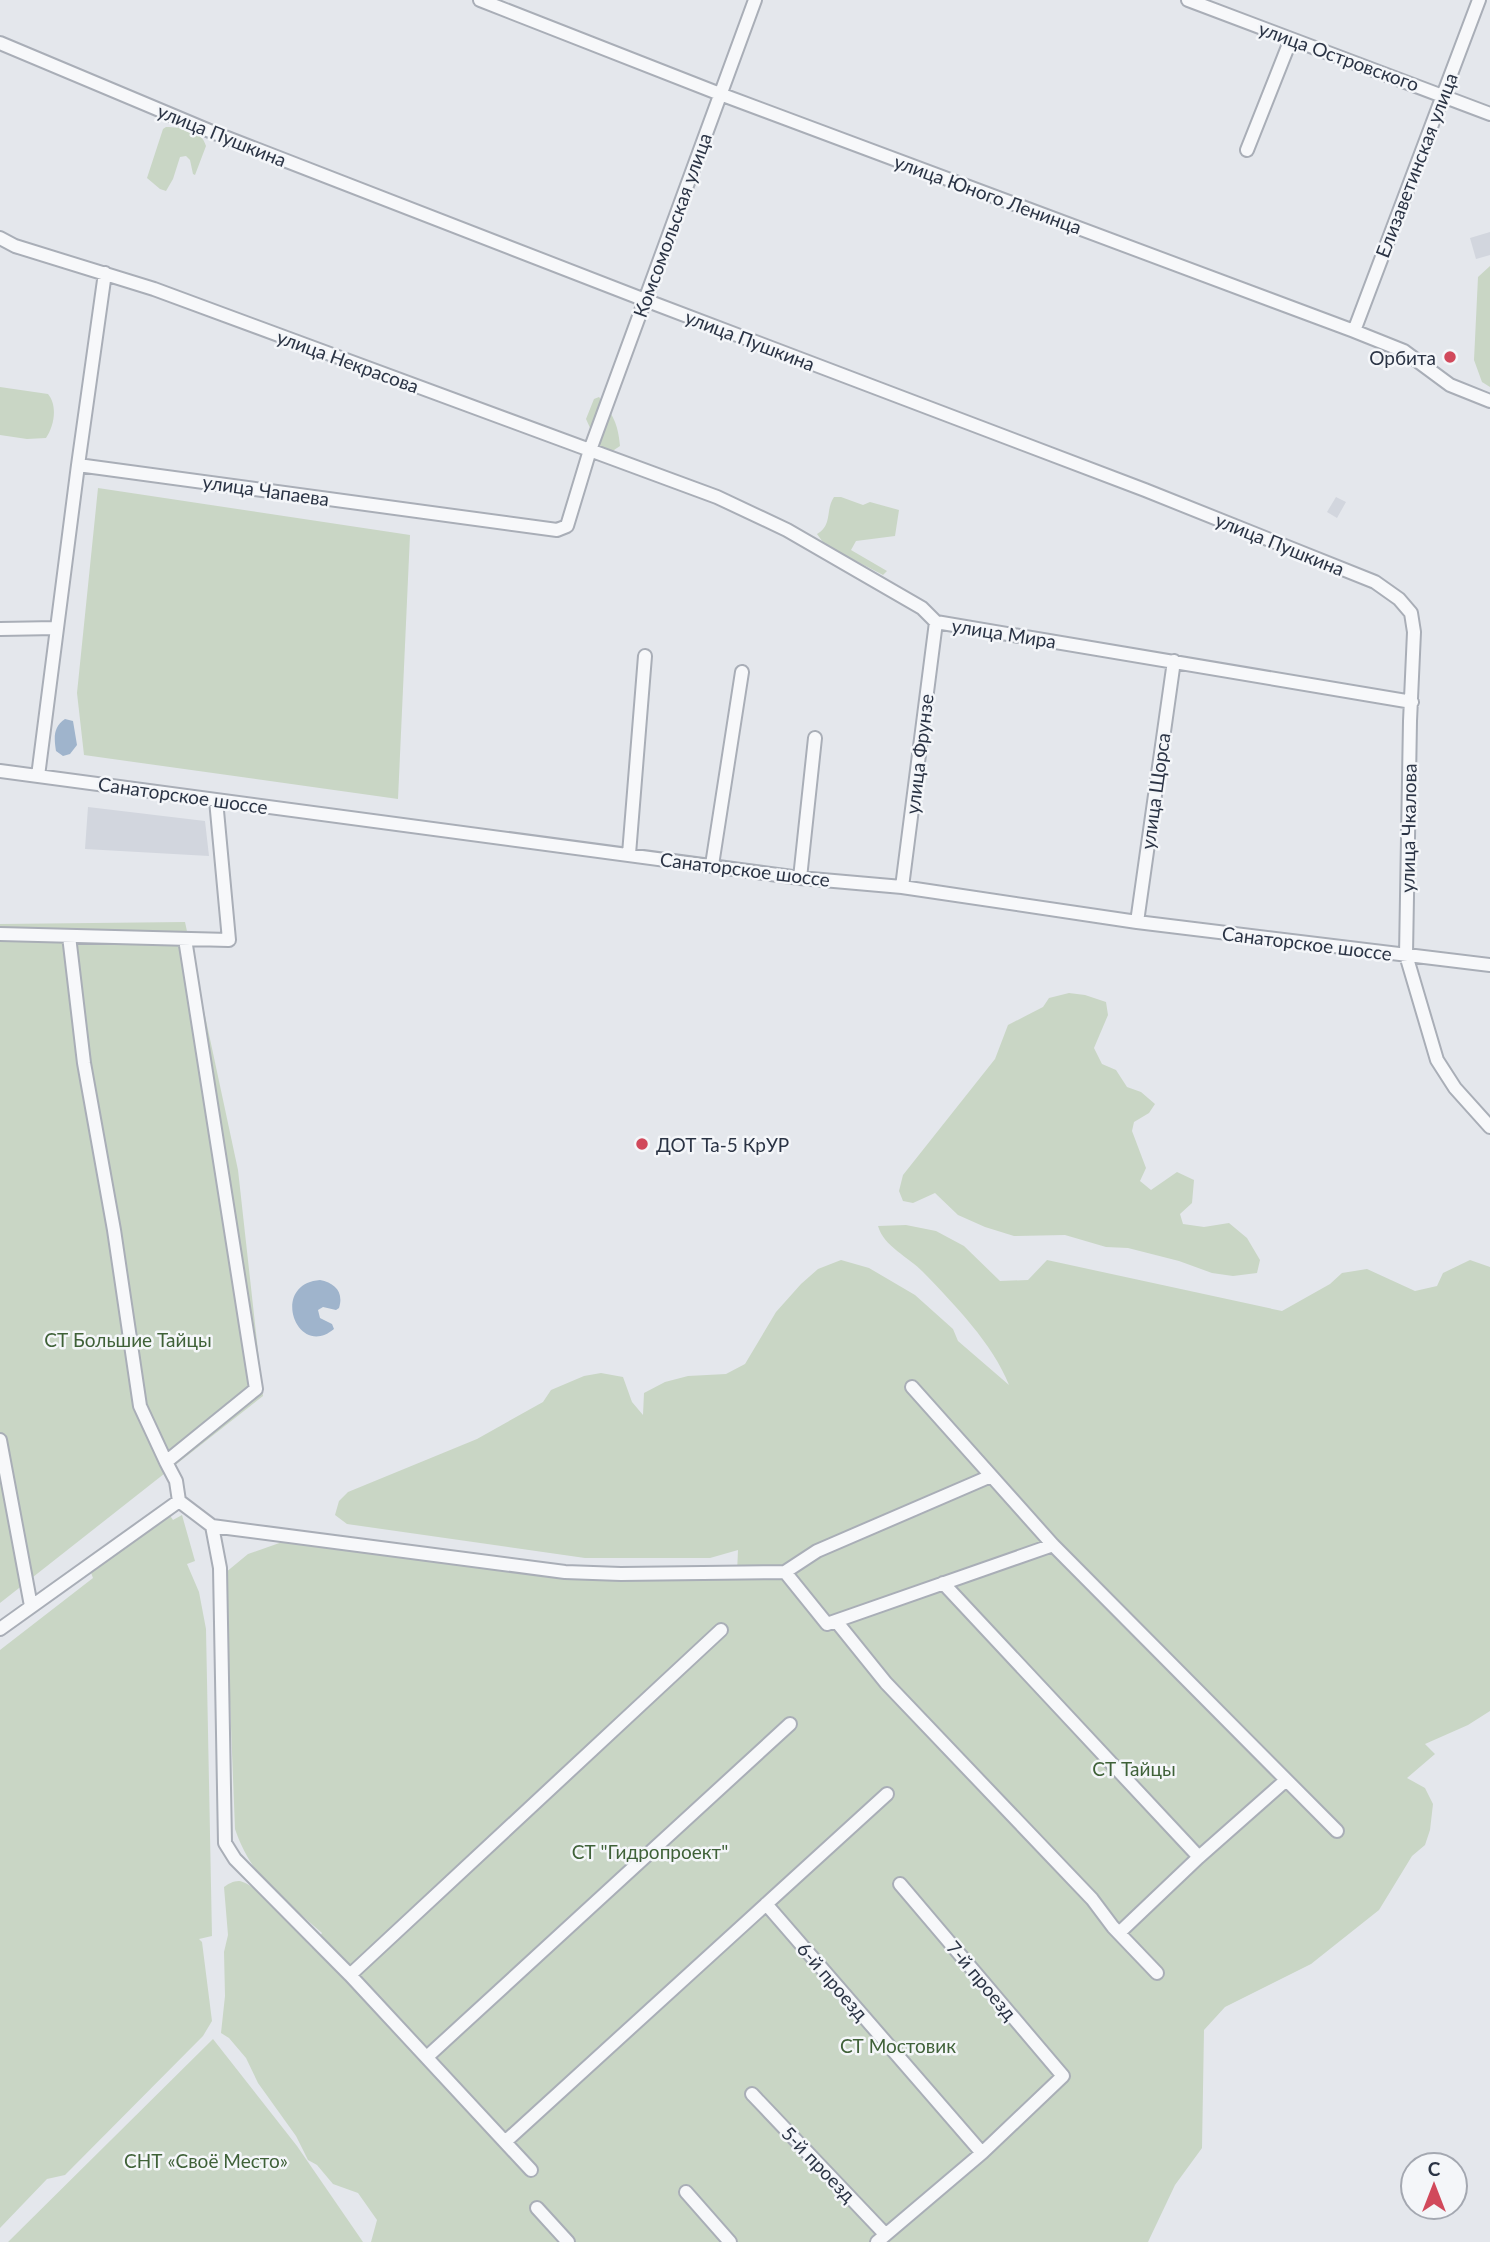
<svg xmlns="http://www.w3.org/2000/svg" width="1490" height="2242" font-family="Lato,sans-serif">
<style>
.built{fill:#d2d6de}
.green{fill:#c9d6c5}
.water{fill:#9fb4cc}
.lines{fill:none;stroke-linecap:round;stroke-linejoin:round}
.minor-casing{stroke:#a9aeb7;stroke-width:16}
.minor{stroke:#f7f8fa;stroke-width:12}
.poi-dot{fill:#d1495b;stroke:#f4f6f9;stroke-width:2.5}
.labels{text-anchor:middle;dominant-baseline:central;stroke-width:5;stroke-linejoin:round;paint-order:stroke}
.street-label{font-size:19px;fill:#2b3445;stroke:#f4f6f9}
.poi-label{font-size:19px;fill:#2b3445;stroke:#f4f6f9;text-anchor:end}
.park-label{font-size:19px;fill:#3f6138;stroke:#f4f6f9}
</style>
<rect width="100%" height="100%" fill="#e4e7ec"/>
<!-- built -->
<path class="built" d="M1490,232V255L1476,259L1470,238Z
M1336,497L1346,502L1337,518L1327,512Z
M88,807L205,821L209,856L85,849Z"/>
<!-- green -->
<path class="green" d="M166,127C181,127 202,130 206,146L195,175L193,174L190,160L186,156L180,157L173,179L166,191L160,189L147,178L163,129Z
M1490,266V387L1482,382L1474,360L1478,277Z
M0,387L48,394C58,406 54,426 46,438L27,439L0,435Z
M599,397C613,415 618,423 620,446L611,452L598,445L586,419L594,399Z
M98,488L410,535L398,799L84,755L77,693Z
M834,497H841L863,505L870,502L899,510L895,536L856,541L851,550L887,571L883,575L825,545L817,534C833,525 825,510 834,497Z
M185,922L238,1170L263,1396L0,1603V924Z
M1069,993L1085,995L1106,1002L1108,1015L1094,1048L1102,1064L1116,1070L1127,1087L1141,1092L1155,1104L1149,1113L1134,1122L1132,1131L1146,1168L1140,1181L1151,1190L1177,1172L1194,1180L1192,1203L1180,1214L1183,1224L1204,1227L1229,1223L1247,1238L1260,1260L1257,1273L1233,1276L1212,1273L1179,1261L1128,1248L1106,1247L1065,1235L1014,1236L985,1227L958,1215L935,1193L913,1203L903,1201L899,1191L903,1175L995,1059L1008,1025L1043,1007L1049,998Z
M906,1225L936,1231L964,1246L1000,1281L1028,1280L1047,1260L1282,1311L1330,1284L1342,1273L1367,1269L1415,1291L1437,1286L1443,1273L1470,1260L1490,1267V1711L1468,1725L1425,1744L1435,1754L1407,1778L1425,1788L1433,1804L1430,1830L1425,1845L1412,1856L1379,1910L1311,1964L1225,2007L1204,2030L1202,2148L1175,2185L1148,2242H371L377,2220L358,2193L333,2184L317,2165L308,2160L296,2136L258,2083L246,2058L229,2038L221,2033L225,1996L224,1952L228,1935L224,1887C228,1884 233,1881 239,1881C258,1883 297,1932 312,1948L322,1933C283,1898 252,1879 235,1829L225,1573L248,1554L285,1541L567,1575L737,1573L738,1550L710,1558H585L347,1524L335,1515L339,1501L348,1492L477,1439L543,1402L551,1390L584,1376L601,1373L623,1377L632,1402L643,1415L644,1393L665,1382L688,1376L726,1374L745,1364L776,1312L801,1284L818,1269L841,1260L869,1268L915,1295L953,1329L958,1341L1009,1385C993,1344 954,1304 923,1272C909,1257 884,1247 878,1226Z
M167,1511L173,1520L182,1515L195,1561L187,1564L199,1592L206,1629L212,1936L199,1939L202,1942L212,2021L203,2036L65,2175L47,2179L0,2228V1650L93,1578L90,1570Z
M213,2039L297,2146L363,2242H8Z"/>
<!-- water -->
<path class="water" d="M65,719L73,721L77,745L70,754L63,756L56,751C54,738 53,727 65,719Z
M320,1280C335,1283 344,1292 339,1308L336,1310L323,1307L318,1310L320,1318L332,1324L334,1329C297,1360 269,1284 320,1280Z"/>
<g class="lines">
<defs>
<path id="minor" d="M480,0L720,94L1354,331L1404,351L1450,385L1490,401
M1188,0L1490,114
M0,43L212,132L645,300L1145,490L1375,582L1399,599L1411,613L1414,632L1410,721L1406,955L1437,1060L1455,1088L1490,1127
M1247,150L1291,39
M0,238L15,246L154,289L717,497L787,530L922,608L936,622L1412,702
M105,273L78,465L557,530L567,526L590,450L755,0
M1354,331L1479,0
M0,629L56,628
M0,771L800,878L902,887L1137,922L1490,965
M38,776L78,465
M629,854L645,656
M712,865L742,672
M800,878L815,738
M902,887L936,622
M1137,922L1174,661
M0,934L229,940L216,800
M69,936L84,1063L114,1230L140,1406L166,1462
M185,939L256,1389L166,1462L176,1481L179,1501L212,1526L220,1568L225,1843L235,1859L350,1975L531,2170
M912,1387L1053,1545L1337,1831
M0,1440L31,1606
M212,1526L565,1572L621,1574L785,1572L817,1551L991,1476
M785,1572L827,1624L1053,1545
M943,1583L1199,1857
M836,1621L886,1683L1092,1899L1113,1927L1157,1973
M0,1629L179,1501
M766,1904L982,2153
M1119,1933L1199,1857L1285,1781
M350,1975L721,1630
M428,2056L790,1724
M752,2094L885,2234
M505,2142L887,1794
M686,2192L730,2242
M537,2208L568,2242
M877,2242L982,2153L1063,2076L900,1884"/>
</defs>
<!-- minor casing -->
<use href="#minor" class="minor-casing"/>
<!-- minor -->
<use href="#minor" class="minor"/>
</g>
<!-- markers -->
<g class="poi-dot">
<circle cx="1450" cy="357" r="7"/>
<circle cx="642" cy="1144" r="7"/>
</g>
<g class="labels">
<!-- street labels -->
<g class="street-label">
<text transform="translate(1339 56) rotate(20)">улица Островского</text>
<text transform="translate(222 135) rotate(22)">улица Пушкина</text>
<text transform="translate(1416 165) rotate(-69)">Елизаветинская улица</text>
<text transform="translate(988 194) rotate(20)">улица Юного Ленинца</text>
<text transform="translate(672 225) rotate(-70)">Комсомольская улица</text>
<text transform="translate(750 340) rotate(21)">улица Пушкина</text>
<text transform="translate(348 361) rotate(20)">улица Некрасова</text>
<text transform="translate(266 490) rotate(8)">улица Чапаева</text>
<text transform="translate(1280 544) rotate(22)">улица Пушкина</text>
<text transform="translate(1004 633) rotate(9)">улица Мира</text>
<text transform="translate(919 754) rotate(-83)">улица Фрунзе</text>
<text transform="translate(1155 791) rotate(-82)">улица Щорса</text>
<text transform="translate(183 795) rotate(8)">Санаторское шоссе</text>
<text transform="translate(1408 828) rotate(-89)">улица Чкалова</text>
<text transform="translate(745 869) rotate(7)">Санаторское шоссе</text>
<text transform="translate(1307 943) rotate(7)">Санаторское шоссе</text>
<text transform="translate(982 1980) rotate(50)">7-й проезд</text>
<text transform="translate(833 1981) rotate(49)">6-й проезд</text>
<text transform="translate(819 2164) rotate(46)">5-й проезд</text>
</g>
<!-- poi labels -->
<g class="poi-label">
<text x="1436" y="357">Орбита</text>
<text x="656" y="1144" text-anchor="start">ДОТ Та-5 КрУР</text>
</g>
<!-- park labels -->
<g class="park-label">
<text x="128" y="1339">СТ Большие Тайцы</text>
<text x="1134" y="1768">СТ Тайцы</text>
<text x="650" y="1851">СТ "Гидропроект"</text>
<text x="898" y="2045">СТ Мостовик</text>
<text x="206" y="2160">СНТ «Своё Место»</text>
</g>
</g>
<!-- north arrow -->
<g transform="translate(1434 2186)"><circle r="33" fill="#f4f6f9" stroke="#a4a8b1" stroke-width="2"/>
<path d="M0-5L12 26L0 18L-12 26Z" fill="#d1495b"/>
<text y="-10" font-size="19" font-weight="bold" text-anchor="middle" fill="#2b3445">С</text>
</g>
</svg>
